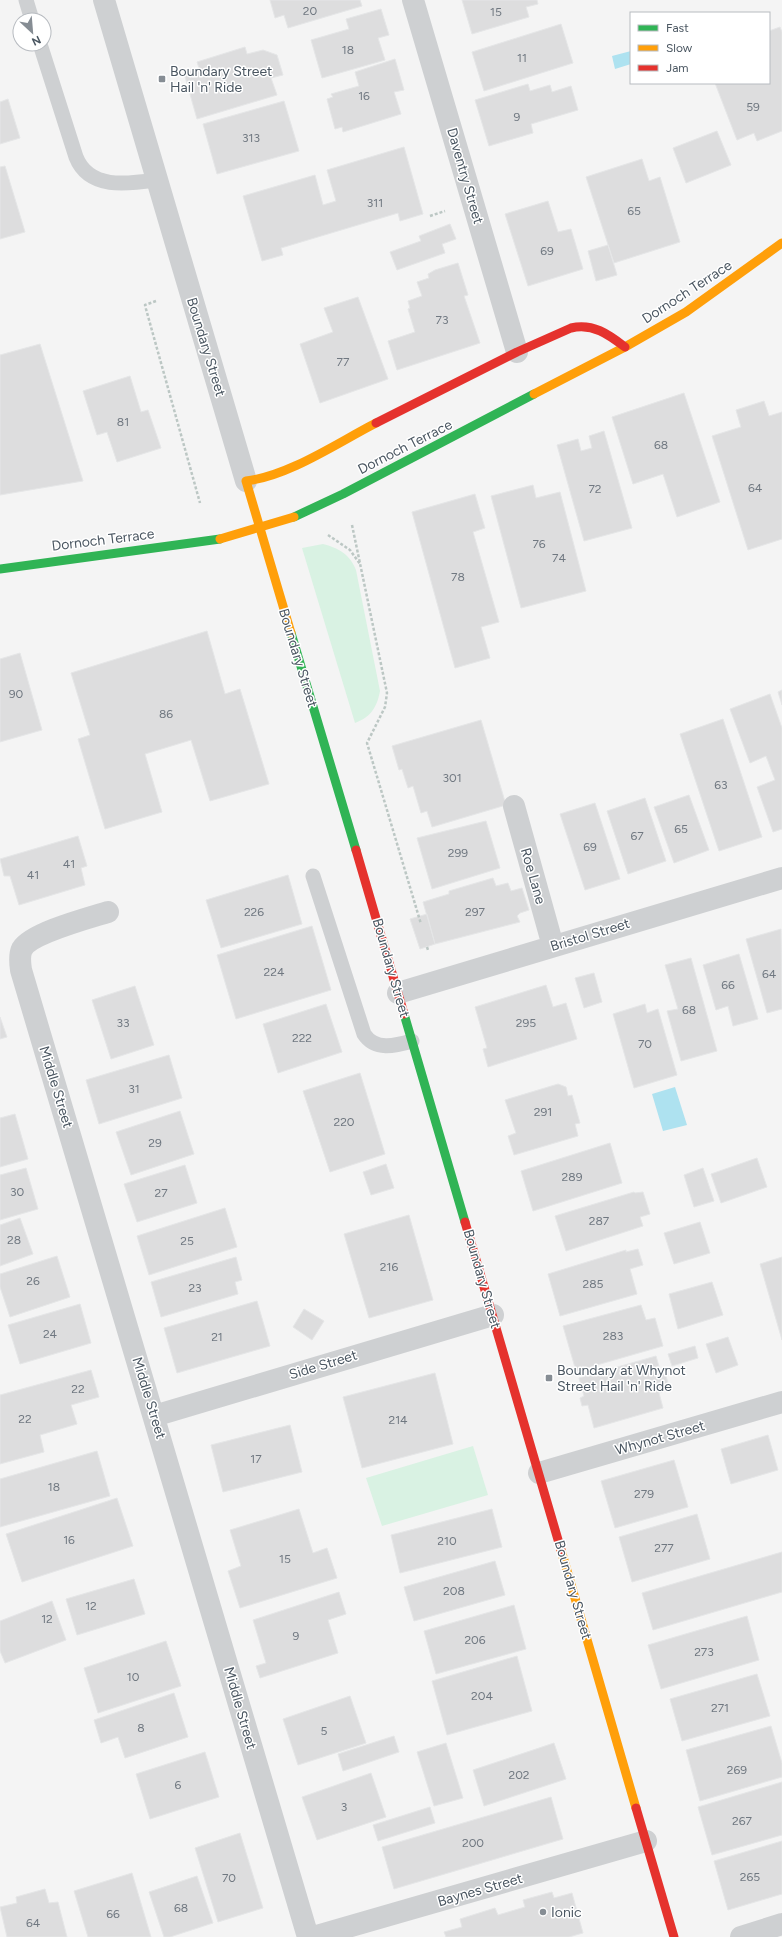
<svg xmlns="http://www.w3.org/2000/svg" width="782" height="1937" font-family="Figtree,sans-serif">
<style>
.green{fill:#d9f2e3}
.water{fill:#aee2f0}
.building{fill:#ddddde;stroke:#e5e6e7}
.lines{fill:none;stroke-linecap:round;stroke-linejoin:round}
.path{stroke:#bcc7c4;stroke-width:2.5;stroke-dasharray:3 2;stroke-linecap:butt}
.lane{stroke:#ced0d2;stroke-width:15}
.street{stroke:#ced0d2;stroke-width:22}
.fast{stroke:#30b455;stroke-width:9}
.slow{stroke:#ff9f0a;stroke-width:9}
.jam{stroke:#e5322d;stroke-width:9}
.slow-bridge{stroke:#ff9f0a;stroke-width:9}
.poi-dot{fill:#868d94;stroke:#fff;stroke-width:1.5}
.labels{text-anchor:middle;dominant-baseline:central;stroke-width:3;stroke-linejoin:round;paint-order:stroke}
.number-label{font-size:12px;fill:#707881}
.poi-label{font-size:14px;fill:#4a5661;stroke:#fff;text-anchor:start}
.street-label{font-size:14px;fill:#4a5661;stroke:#fff}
</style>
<rect width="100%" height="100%" fill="#f4f4f4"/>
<!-- green -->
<path class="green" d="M323,544C338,548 350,554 356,570L380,691C377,707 371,717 355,723L302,548Z
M473,1446L488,1495L382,1526L366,1478Z"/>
<!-- water -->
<path class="water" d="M631,51V64L615,69L612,56Z
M675,1087L687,1125L663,1131L652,1094Z"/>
<!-- building -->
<path class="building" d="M270,0H360L362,6L288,28L284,15L275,18Z
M462,0H537L538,4L526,7L529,17L472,34Z
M381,9L389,35L378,38L385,60L322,78L311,40L349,29L346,19Z
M561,24L573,63L484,91L472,52Z
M780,27L782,32V131L757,141L754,133L737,140L715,83H769V31Z
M245,47L247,54L263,50L277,55L283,75L271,78L277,95L197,119L184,73L199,68L197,62Z
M395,59L404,90L394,92L401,114L343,132L342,127L335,129L327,99L333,97L331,94L359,86L355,72Z
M528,84L530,91L550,85L552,92L571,86L578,110L531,124L533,133L489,146L475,100Z
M8,99L20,138L0,144V102Z
M284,101L299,151L217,174L203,124Z
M717,131L731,165L686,183L673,148Z
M404,147L423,214L400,221L398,213L281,248L283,255L262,261L243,196L315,175L323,205L336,201L327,170Z
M642,159L649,181L660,177L680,242L614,263L586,177Z
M5,166L25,232L0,239V167Z
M548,201L558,232L571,229L583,269L528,286L505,214Z
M450,224L456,239L442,244L445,253L397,270L390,252L421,241L419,236Z
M608,245L617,275L596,281L588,251Z
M458,263L468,295L464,296L480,343L397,370L388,341L415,332L408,309L410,308L408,301L422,296L417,282L429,278L428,274L435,270Z
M358,297L388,379L320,403L300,344L333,332L324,308Z
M40,344L83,481L0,495V355Z
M130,376L141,412L148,410L161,448L117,462L107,432L97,435L83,391Z
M684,393L720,502L677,517L663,474L633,484L612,417Z
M764,401L769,416L782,412V539L748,550L712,436L741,427L736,410Z
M604,431L632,528L584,541L557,445L578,439L581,451L592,448L589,436Z
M533,485L536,498L560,492L586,591L521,608L491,496Z
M475,494L485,528L473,532L499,622L481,627L490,658L455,668L412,512Z
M207,631L225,694L240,689L269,784L210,801L191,740L145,754L162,812L105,829L78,739L90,735L71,673Z
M20,653L42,730L0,742V659Z
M782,690V705L778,692Z
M770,694L782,728V829L773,832L757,787L775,780L766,756L750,763L730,709Z
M723,719L762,837L719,851L680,734Z
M481,720L506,805L432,827L427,811L421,813L413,786L408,788L402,769L399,770L392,746Z
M689,795L709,850L674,863L654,807Z
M645,798L666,861L628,874L607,811Z
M595,803L620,879L585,890L560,814Z
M486,821L500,868L432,889L417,838Z
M78,836L87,866L81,868L85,885L19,905L10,876H4L0,859Z
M288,875L302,924L221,948L206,900Z
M493,878L496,886L508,883L511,891L522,888L529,910L520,913L517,916L520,922L435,944L423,902L449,894V891Z
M427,914L435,944L420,949L410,919Z
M312,926L331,990L236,1019L217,955Z
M781,929L782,1009L767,1013L746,939Z
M739,954L758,1019L733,1026L728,1006L716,1010L703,965Z
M691,958L717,1051L681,1061L667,1011L678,1009L665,965Z
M594,973L602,1002L584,1008L575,978Z
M546,985L553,1007L566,1003L577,1039L488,1067L483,1049L487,1048L475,1007Z
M135,986L154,1045L111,1059L92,1000Z
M326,1004L342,1052L278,1073L263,1024Z
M645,1004L647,1013L658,1009L677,1075L634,1088L613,1014Z
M0,1017L7,1037L0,1039Z
M169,1055L182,1098L99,1124L86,1080Z
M360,1073L385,1154L330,1172L303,1091Z
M558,1084L566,1087L568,1096L572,1095L580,1123L575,1124L578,1136L514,1155L508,1136L516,1133L505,1100Z
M180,1111L194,1154L131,1175L116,1132Z
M15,1114L28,1159L0,1167V1118Z
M610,1143L622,1183L533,1211L521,1171Z
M757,1158L767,1187L721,1203L711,1174Z
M386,1164L394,1188L371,1195L363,1172Z
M185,1165L197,1203L137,1222L124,1184Z
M26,1168L38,1209L0,1220V1175Z
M703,1168L714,1201L694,1207L684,1175Z
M634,1192L635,1193L643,1192L650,1214L640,1217L643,1226L566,1251L555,1216Z
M225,1208L237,1247L149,1275L137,1236Z
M409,1215L433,1300L369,1318L344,1234Z
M20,1218L33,1254L0,1266V1225Z
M700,1222L710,1253L674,1264L664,1233Z
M638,1249L643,1265L630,1269L637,1294L560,1316L548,1274L626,1250V1252Z
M57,1256L70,1297L10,1317L0,1287V1274Z
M236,1257L242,1280L235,1282L238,1294L161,1317L151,1282Z
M782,1257V1340L760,1264Z
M712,1282L723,1315L678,1329L669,1294Z
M257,1301L270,1346L177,1373L164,1328Z
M80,1304L91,1343L20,1364L8,1325Z
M641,1305L646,1320L655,1318L663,1346L576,1371L563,1326Z
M304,1309L324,1321L312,1340L293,1327Z
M728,1337L738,1365L716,1373L706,1344Z
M695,1346L698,1358L672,1366L668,1354Z
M656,1356L660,1370L664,1369L670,1390L659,1393L663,1408L594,1428L588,1405L582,1406L580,1398L584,1396L579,1378Z
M91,1370L99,1397L71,1405L77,1424L40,1435L44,1452L0,1464V1395Z
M435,1373L453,1444L362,1468L343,1397Z
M290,1425L302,1472L223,1492L211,1445Z
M768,1435L778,1470L731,1484L721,1449Z
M97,1451L110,1496L0,1527V1479Z
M674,1460L688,1507L615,1528L601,1481Z
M117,1498L133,1546L22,1582L6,1534Z
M299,1509L313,1553L327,1548L337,1578L240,1608L228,1571L241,1566L230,1530Z
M492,1509L502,1547L400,1573L391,1535Z
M697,1514L710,1559L632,1582L619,1537Z
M782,1552V1592L653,1630L642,1593Z
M495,1561L505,1595L414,1621L404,1587Z
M134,1579L145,1614L77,1635L66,1599Z
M339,1592L346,1614L328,1620L338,1653L260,1678L256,1666L266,1663L253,1620Z
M52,1601L66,1640L5,1663L0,1651V1621Z
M514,1605L526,1649L436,1674L424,1631Z
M747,1616L759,1660L661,1689L648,1645Z
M166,1641L181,1686L98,1713L84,1668Z
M517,1656L532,1711L447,1735L432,1681Z
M757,1674L770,1716L682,1741L670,1699Z
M174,1693L188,1737L125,1758L118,1737L101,1743L94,1720Z
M350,1696L366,1743L298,1765L283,1719Z
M771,1726L782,1763V1777L700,1801L686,1750Z
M394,1736L399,1752L343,1771L338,1754Z
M446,1743L463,1798L434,1806L417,1752Z
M554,1743L566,1779L484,1806L473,1770Z
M205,1752L219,1797L150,1819L136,1774Z
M371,1773L386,1817L317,1840L302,1797Z
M782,1782V1835L712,1855L698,1807Z
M551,1797L563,1839L394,1889L382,1847Z
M430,1807L435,1823L378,1841L373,1825Z
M240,1833L263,1908L218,1922L195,1848Z
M782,1841V1894L728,1910L714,1861Z
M132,1873L151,1937H88L74,1891Z
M197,1876L213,1923L170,1937H164L149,1892Z
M45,1889L49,1903L58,1902L67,1937H7L0,1907L17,1903L16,1897Z
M552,1892L554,1898L572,1893L583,1933L569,1937H446L444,1932L462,1927L460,1919L495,1908L498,1915L525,1907L523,1900Z"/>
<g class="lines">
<!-- path -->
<path class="path" d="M430,216L445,211
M156,301L145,305L146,309L200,503
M352,525L387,693L385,707L367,743L421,924
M328,535L350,550L360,564
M427,947L428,950"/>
<!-- lane -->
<path class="lane" d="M26,0L32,20
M40,44L76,157C89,190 128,184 156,180
M313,876L364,1034C375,1051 395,1046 412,1041"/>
<!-- street -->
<path class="street" d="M104,0L246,481
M413,0L517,352
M514,806L553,946
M108,912C89,918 31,933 22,949C19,955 20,963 21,970L308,1937
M398,993L782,878
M154,1416L493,1315
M539,1473L782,1402
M313,1937L646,1841
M741,1937L782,1924"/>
<!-- fast -->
<path class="fast" d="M294,517L343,494L534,394
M0,569L220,539
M291,633L356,850
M404,1014L465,1222"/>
<!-- slow -->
<path class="slow" d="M534,394L625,347L686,312L782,243
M291,633L246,481C289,476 337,443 376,423
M561,1550L636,1808"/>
<!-- jam -->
<path class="jam" d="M376,423L517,352L571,328C593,323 608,334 625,347
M356,850L404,1014
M465,1222L561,1550
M636,1808L674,1937"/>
<!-- slow-bridge -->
<path class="slow-bridge" d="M220,539L294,517"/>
</g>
<!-- markers -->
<g class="poi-dot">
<rect x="158" y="75" width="8" height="8" rx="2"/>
<rect x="545" y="1374" width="8" height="8" rx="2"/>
<circle cx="543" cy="1912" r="4"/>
</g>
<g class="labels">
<!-- number labels -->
<g class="number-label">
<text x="310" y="11">20</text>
<text x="496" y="12">15</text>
<text x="348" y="50">18</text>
<text x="522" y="58">11</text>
<text x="364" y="96">16</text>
<text x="753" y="107">59</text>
<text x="517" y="117">9</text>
<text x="251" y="138">313</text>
<text x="375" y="203">311</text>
<text x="634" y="211">65</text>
<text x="547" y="251">69</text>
<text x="442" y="320">73</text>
<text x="343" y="362">77</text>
<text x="123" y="422">81</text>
<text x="661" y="445">68</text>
<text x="755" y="488">64</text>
<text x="595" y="489">72</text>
<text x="539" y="544">76</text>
<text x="559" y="558">74</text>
<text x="458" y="577">78</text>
<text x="16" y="694">90</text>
<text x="166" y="714">86</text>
<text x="452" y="778">301</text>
<text x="721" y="785">63</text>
<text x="681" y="829">65</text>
<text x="637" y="836">67</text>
<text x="590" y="847">69</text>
<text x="458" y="853">299</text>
<text x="69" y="864">41</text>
<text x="33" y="875">41</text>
<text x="254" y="912">226</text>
<text x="475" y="912">297</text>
<text x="274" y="972">224</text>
<text x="769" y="974">64</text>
<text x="728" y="985">66</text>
<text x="689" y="1010">68</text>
<text x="123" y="1023">33</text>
<text x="526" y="1023">295</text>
<text x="302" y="1038">222</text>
<text x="645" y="1044">70</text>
<text x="134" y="1089">31</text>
<text x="543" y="1112">291</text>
<text x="344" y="1122">220</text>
<text x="155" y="1143">29</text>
<text x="572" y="1177">289</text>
<text x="17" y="1192">30</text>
<text x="161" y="1193">27</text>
<text x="599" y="1221">287</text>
<text x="14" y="1240">28</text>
<text x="187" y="1241">25</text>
<text x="389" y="1267">216</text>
<text x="33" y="1281">26</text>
<text x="593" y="1284">285</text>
<text x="195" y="1288">23</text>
<text x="50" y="1334">24</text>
<text x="613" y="1336">283</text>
<text x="217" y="1337">21</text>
<text x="78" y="1389">22</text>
<text x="25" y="1419">22</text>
<text x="398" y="1420">214</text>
<text x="256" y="1459">17</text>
<text x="54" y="1487">18</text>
<text x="644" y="1494">279</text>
<text x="69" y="1540">16</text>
<text x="447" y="1541">210</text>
<text x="664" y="1548">277</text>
<text x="285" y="1559">15</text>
<text x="454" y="1591">208</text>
<text x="91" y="1606">12</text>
<text x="47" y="1619">12</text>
<text x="296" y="1636">9</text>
<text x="475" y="1640">206</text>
<text x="704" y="1652">273</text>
<text x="133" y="1677">10</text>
<text x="482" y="1696">204</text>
<text x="720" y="1708">271</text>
<text x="141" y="1728">8</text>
<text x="324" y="1731">5</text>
<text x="737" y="1770">269</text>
<text x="519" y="1775">202</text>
<text x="178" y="1785">6</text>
<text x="344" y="1807">3</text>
<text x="742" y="1821">267</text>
<text x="473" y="1843">200</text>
<text x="750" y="1877">265</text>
<text x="229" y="1878">70</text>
<text x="181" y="1908">68</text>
<text x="113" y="1914">66</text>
<text x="33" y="1923">64</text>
</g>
<!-- poi labels -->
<g class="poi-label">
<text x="170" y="71">Boundary Street<tspan x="170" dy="16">Hail 'n' Ride</tspan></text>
<text x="557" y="1370">Boundary at Whynot<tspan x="557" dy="16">Street Hail 'n' Ride</tspan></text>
<text x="551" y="1912">Ionic</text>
</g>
<!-- street labels -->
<g class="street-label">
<text transform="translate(465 176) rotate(74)">Daventry Street</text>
<text transform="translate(687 292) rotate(-33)">Dornoch Terrace</text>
<text transform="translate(206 347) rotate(73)">Boundary Street</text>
<text transform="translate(405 447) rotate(-27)">Dornoch Terrace</text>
<text transform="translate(103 540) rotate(-7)">Dornoch Terrace</text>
<text transform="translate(298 658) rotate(73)">Boundary Street</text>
<text transform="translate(533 876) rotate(74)">Roe Lane</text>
<text transform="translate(590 935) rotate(-17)">Bristol Street</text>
<text transform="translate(391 968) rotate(74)">Boundary Street</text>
<text transform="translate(56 1087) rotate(73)">Middle Street</text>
<text transform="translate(482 1279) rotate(74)">Boundary Street</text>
<text transform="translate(323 1365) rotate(-17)">Side Street</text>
<text transform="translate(149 1398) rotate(73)">Middle Street</text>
<text transform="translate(660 1438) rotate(-16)">Whynot Street</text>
<text transform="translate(573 1590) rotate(74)">Boundary Street</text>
<text transform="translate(240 1708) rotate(74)">Middle Street</text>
<text transform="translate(480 1890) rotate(-16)">Baynes Street</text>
</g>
</g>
<!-- legend -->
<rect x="630" y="12" width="140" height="72" fill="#ffffff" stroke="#b7bbc0"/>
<rect x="638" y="25" width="20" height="6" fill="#30b455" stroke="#b7bbc0"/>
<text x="666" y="32" font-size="12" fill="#4a5661">Fast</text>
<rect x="638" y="45" width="20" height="6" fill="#ff9f0a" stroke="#b7bbc0"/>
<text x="666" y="52" font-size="12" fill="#4a5661">Slow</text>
<rect x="638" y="65" width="20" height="6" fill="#e5322d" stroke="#b7bbc0"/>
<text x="666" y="72" font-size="12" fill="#4a5661">Jam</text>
<!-- north arrow -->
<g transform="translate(32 32) rotate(154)"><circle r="19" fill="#ffffff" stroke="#b7bbc0"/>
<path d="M0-3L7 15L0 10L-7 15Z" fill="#868d94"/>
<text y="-6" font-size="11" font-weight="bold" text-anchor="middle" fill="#4a5661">N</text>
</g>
</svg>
